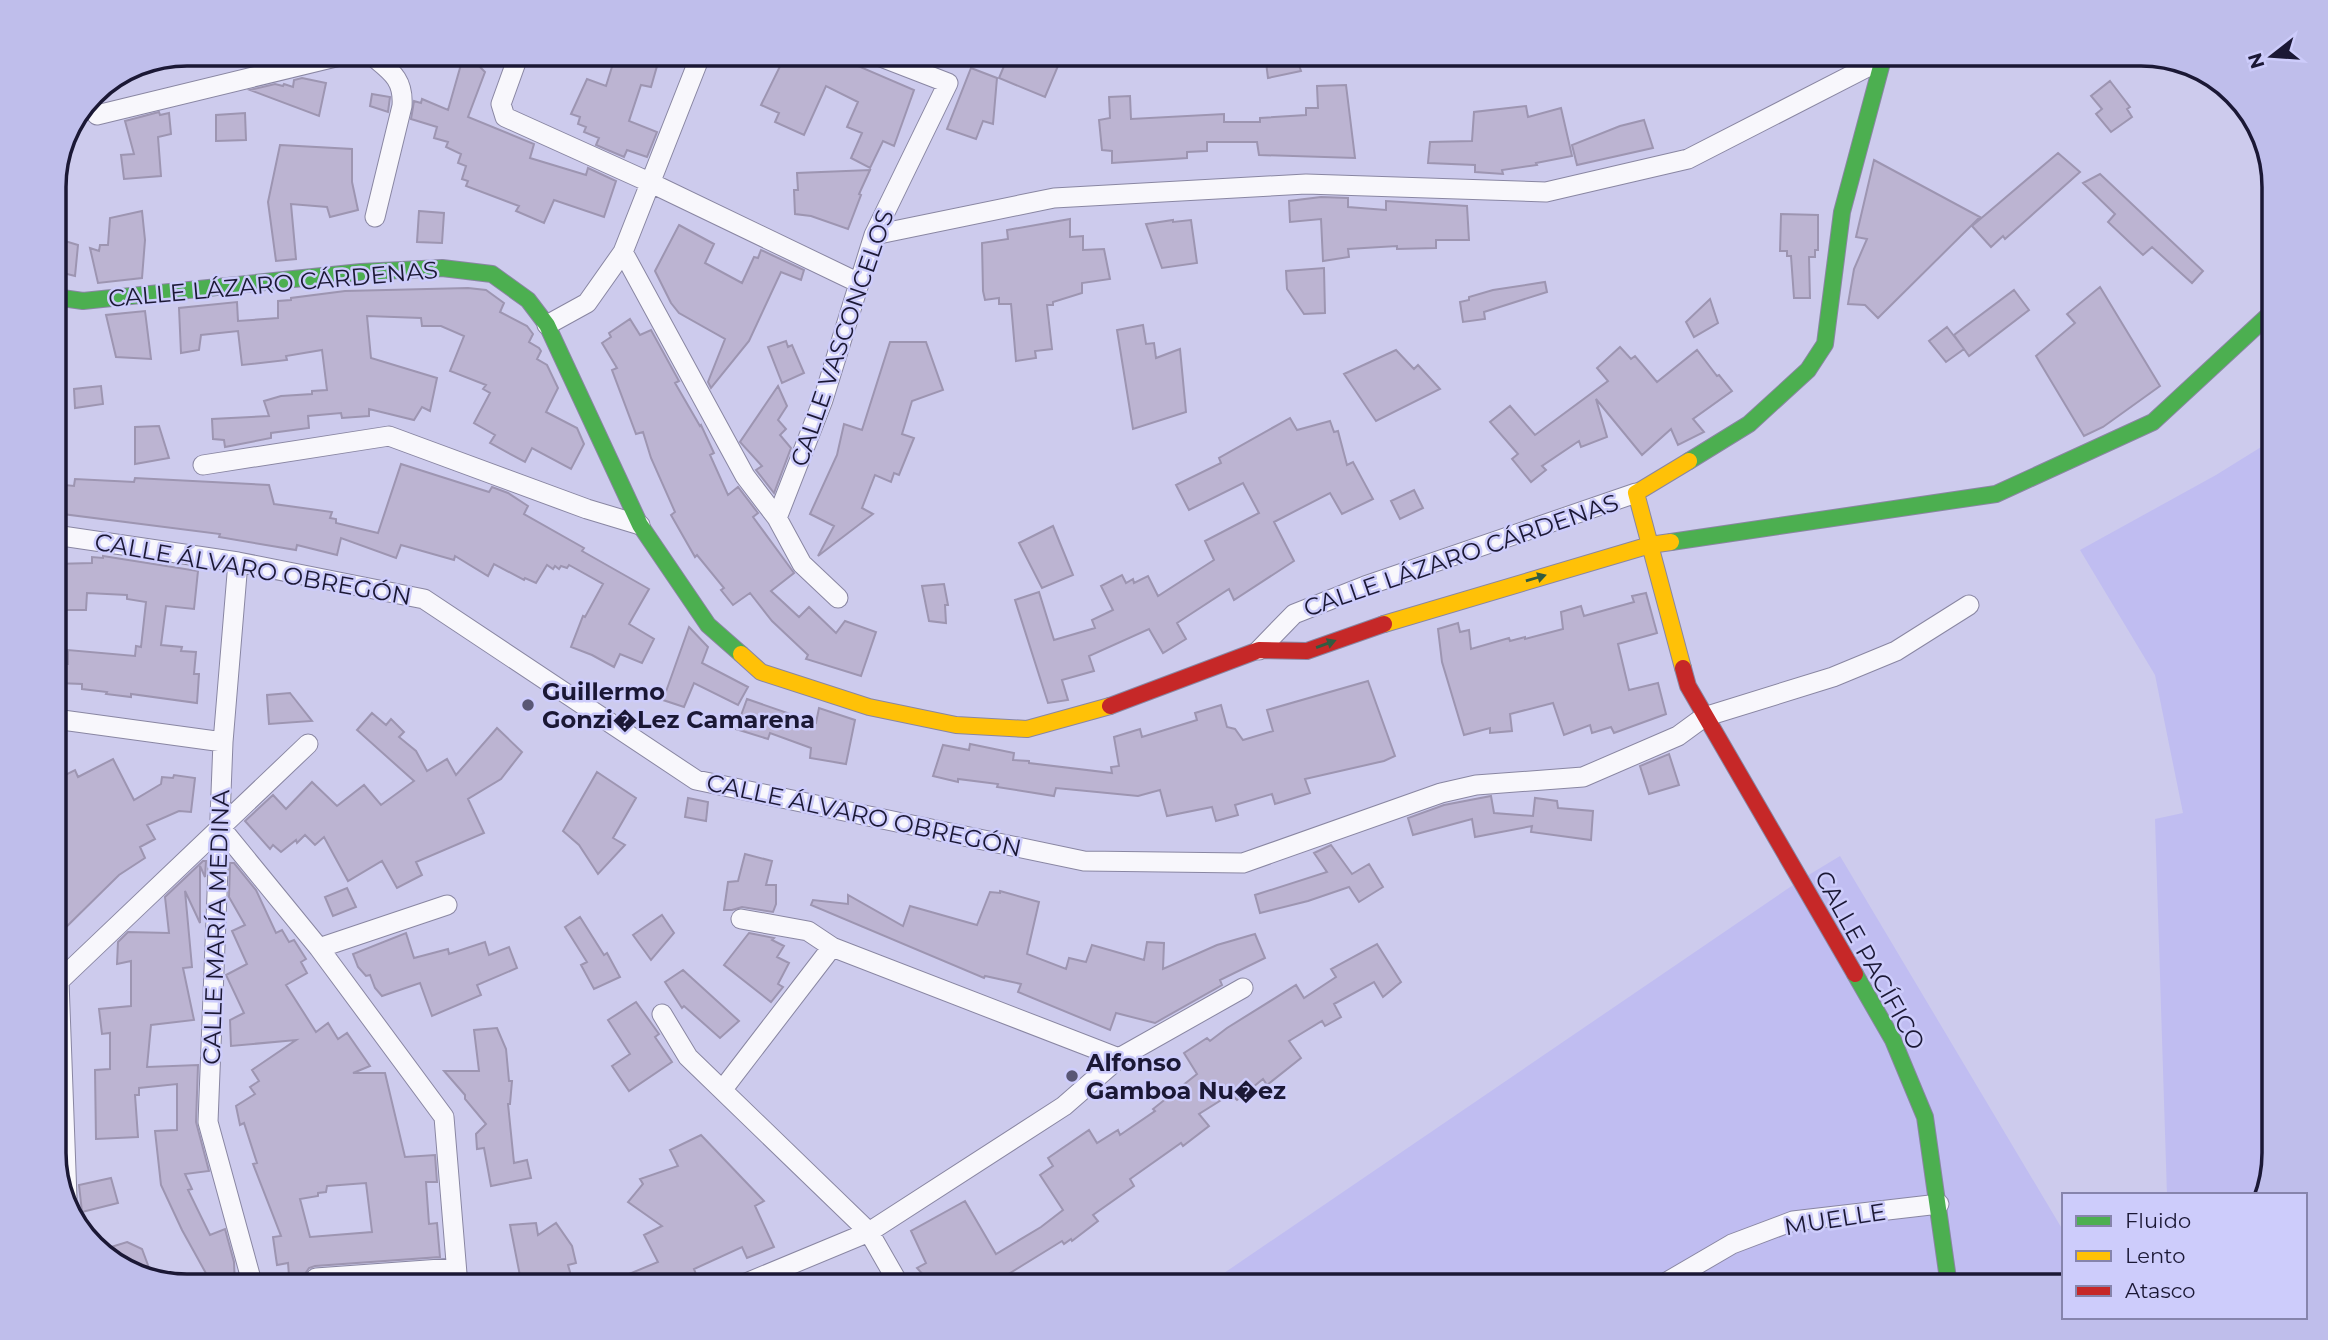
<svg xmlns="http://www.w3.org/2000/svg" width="2328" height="1340" font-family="Montserrat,sans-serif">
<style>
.built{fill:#c0bdf1}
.building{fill:#bcb4d2;stroke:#9d95b1;stroke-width:2;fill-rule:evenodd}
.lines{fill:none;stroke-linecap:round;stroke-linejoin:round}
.street-casing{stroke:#8986a2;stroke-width:21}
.fast-casing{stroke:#8986a2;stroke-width:18}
.slow-casing{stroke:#8986a2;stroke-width:18}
.jam-casing{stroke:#8986a2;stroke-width:18}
.street{stroke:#f8f7fc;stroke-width:19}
.fast{stroke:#4caf50;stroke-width:16}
.slow{stroke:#ffc107;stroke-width:16}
.jam{stroke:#c62828;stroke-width:16}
.oneway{fill:#315c41}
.poi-dot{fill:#595775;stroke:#cdccfb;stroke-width:2.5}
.labels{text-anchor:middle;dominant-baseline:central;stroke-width:5;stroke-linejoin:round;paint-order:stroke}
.street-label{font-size:24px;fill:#1b1835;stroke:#cdccfb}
.poi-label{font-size:24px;font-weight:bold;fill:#1b1835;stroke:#cdccfb;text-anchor:start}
.rim{fill:none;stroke:#1b1835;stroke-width:3.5}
</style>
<rect width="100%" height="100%" fill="#cdcbed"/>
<!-- built -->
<path class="built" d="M2274,439V1153L2263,1195H2167L2155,819L2183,813L2155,675L2080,550L2216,475Z
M1840,856L2064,1232V1286H1205L1802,879Z"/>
<!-- building -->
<path class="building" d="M464,54H467L485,72L468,117L534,144L530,158L586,175L588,168L616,181L604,217L554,200L544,223L516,211L519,206L466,186L468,181L462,179L466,166L458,163L461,154L446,147L448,142L434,138L437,127L411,119L414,101L421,103L422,99L448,110Z
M616,54H624L657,66L651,87L641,85L629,121L657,132L647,157L627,150L624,157L596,145L599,138L584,132L586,127L578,124L580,117L571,114L587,79L606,86Z
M786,54H824L841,62L842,59L914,90L894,146L883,141L870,168L851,158L862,133L847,127L858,102L826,86L804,135L775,122L779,113L761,105Z
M1009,54H1063L1045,97L999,78Z
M1265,54H1295L1301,71L1268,78Z
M971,68L997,78L993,124L983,121L976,139L947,129Z
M302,78L326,83L319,116L250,90L275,84L283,86L284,84L293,87L294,80Z
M2110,81L2130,107L2127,109L2132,117L2111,132L2096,114L2102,109L2091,96Z
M1346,85L1355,158L1259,155L1257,142H1207V151L1187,152V158L1112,163V151L1102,150L1099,120L1110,118L1109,97L1130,96L1131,119L1224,114V122H1260V118L1306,115V108H1318L1317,86Z
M372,94L390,97L388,112L370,106Z
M1526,106L1528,117L1561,108L1572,156L1536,163L1537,165L1502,170L1503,174L1475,172V165L1428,163L1430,142L1472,141L1474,112Z
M159,112L160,115L169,113L171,134L158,137L161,176L124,179L121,155L134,154L125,121Z
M245,113L246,140L216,141V115Z
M1644,120L1653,148L1577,165L1572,145L1620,126Z
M280,145L352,149V182L358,210L330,217L327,207L291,204L296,259L276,261L268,202Z
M2058,153L2080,172L2005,239L2003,236L1991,247L1972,226Z
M1874,160L1980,217L1878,318L1865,305L1848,304L1854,269L1867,239L1856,237Z
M870,170L859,194L861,195L848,229L811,216L795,214L794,190H798L797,173Z
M2100,174L2203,271L2192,283L2152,247L2143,255L2108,222L2115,214L2083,183Z
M1321,197L1348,198V207L1386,210V201L1467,206L1469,240H1436V248L1397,249V246L1348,249L1349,257L1323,261L1321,219L1290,222L1289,201Z
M142,211L145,240L142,278L98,283L90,248L99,251L100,245H108L110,218Z
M419,211L444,213L442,243L417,242Z
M1781,214L1818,215V250H1815V257H1809L1810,298H1794L1791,256H1787V251H1780Z
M1070,219V237L1083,236V250L1104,249L1110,279L1082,283V293L1053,302V305H1047L1052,349L1035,351L1036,358L1016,361L1011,304H999V298L985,300L983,291L982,243L1008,239L1007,230Z
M1173,220V222L1191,220L1197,263L1162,268L1146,224Z
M679,225L714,244L705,263L742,283L754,257L758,258L761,250L804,270L801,280L781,272L749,341L711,388L708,382L725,339L679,313L671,303L655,271Z
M55,238L78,245L75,276L55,271Z
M1324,268L1325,313L1304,314L1287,289L1286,271Z
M1545,282L1547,292L1484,312L1485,319L1463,322L1460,302L1469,300V297L1493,290Z
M2100,287L2160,386L2103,427L2084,436L2036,356L2075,323L2067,314Z
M468,288L486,290L504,303L500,312L527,326L533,334L529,342L539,348L541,351L537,359L547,365L558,388L546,412L577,428L584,444L571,469L532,448L525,462L490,443L495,435L474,423L490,393L483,389L486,385L450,371L464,336L441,326H422L421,318L367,316L371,358L437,378L430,411L422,407L414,420L369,409V416L342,418L341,413L308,416L309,428L271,433V438L225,447L224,440L213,439L212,419L269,416L264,401L281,396L312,394V391L327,390L322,350L286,356L287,360L242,365L238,331L201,335L199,350L181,353L179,308L237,302L238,321L278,318V301L291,300V298L345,291Z
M2014,290L2029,310L1969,356L1954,335Z
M1710,299L1718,323L1694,337L1686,322Z
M145,311L151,359L116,357L106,315Z
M630,319L640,335L651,330L679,381L675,383L700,426L701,425L714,453L710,455L728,495L738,487L758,513L753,517L794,573L771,591L799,617L809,607L836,633L845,621L876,632L861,676L806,659L808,655L772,621L750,593L733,605L721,590L724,588L697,555L695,557L671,515L675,512L651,458L643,432L636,434L612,370L617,368L602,343L611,337L609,333Z
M1143,325L1146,344L1154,343L1156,358L1180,349L1186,412L1133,429L1117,330Z
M1947,327L1964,349L1946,362L1929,341Z
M786,341L788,347L792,345L804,373L782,383L768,347Z
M890,342H926L943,390L912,401L902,434L914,438L899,475L894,473L891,482L875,475L862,508L873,514L818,556L834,526L810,514L837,455L844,424L862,430Z
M1620,347L1631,359L1635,356L1657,382L1697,350L1717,376L1719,375L1732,391L1693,419L1704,432L1678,445L1671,429L1642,455L1596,399L1607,437L1581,447L1579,441L1542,466L1546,470L1531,482L1512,459L1518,454L1490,422L1510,406L1535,435L1608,381L1597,368Z
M1396,350L1414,369L1418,365L1440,389L1376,421L1344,374Z
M101,386L103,404L75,408L74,389Z
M778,386L787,406L778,420L786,429L780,435L791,448L774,493L756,470L762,466L740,442Z
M1290,418L1297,430L1330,421L1334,432L1338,431L1347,465L1353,462L1373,499L1342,514L1330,493L1274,522L1294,561L1234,600L1229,589L1177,623L1186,639L1163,653L1149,629L1089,656L1094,671L1062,680L1068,700L1048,703L1015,600L1039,592L1054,640L1095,628L1092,620L1113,610L1101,586L1122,575L1126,583L1133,579L1134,583L1148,576L1158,596L1214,560L1205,541L1259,513L1243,483L1189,510L1176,485L1221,463L1219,458Z
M159,426L169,458L135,464V427Z
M401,464L489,492L492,487L508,493L528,506L524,514L584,548L582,551L649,589L629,624L654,639L642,663L620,654L614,667L592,655L571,647L583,616L585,617L603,584L569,565L567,568L561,566L559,569L555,566L553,569L547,565L536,583L525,578L524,580L494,564L488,576L455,556L454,560L401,545L396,558L341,538L337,555L297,545L296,550L219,537L220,534L55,513V484L74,486L75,479L134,482L135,478L269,485L274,504L332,512L330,518L336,519V523L378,533Z
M1414,490L1423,508L1400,519L1391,501Z
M1053,526L1073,575L1042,588L1019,543Z
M103,556L198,571L194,609L166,606L161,645L182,647L181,651L196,652L194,674H199L197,703L131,694V697L106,694L107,692L82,689V684L58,683V664H68V650L135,656L136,646L141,647L146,602L127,599V595L87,593L86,610H60V603L55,602V564L92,563V557L103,558Z
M944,584L948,605H945L946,623L929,621L922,586Z
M1646,593L1657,633L1618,644L1629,690L1658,683L1666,714L1614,733L1611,727L1592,733L1590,725L1564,735L1553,703L1510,714L1512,731L1490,733V728L1464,735L1442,662L1438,629L1458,623L1460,632L1469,630L1471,649L1509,638L1510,641L1525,637V639L1563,629L1561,612L1581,606L1584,616L1634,602L1632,596Z
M689,627L708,647L702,663L748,687L738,705L694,683L684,707L663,700Z
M1368,681L1395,756L1384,761L1305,779L1310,793L1275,804L1272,794L1235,805L1238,815L1216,821L1212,807L1167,816L1160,790L1138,796L1056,788L1054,796L997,787L998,784L958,779V782L933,776L943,745L969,750L970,744L1014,753L1013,760L1029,761V763L1112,773L1111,767L1119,766L1114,737L1140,729L1142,737L1197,720L1195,713L1221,705L1227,727L1235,729L1243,740L1273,731L1267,710Z
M290,693L312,721L269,724L267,695Z
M747,699L816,723L819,708L855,720L846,764L810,758L811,748L770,733L768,739L736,729Z
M372,713L386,725L391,719L404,732L399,737L416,751L427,771L447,759L456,775L497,728L522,752L501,779L468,799L484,833L416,862L422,875L397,888L382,861L348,881L324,837L315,845L305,835L297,843L296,840L281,852L273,845L270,849L245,821L273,795L286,809L312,782L337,806L364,785L381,805L414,781L357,730Z
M1669,754L1679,785L1649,794L1640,766Z
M113,759L134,800L161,784L162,777L173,778L174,775L195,778L191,812L179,811L147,825L155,839L140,847L145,858L119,875L55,938V780L75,770L78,777Z
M597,772L636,798L613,838L625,845L598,874L579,845L563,831Z
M1491,796L1494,813L1533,816L1535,798L1557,801L1558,808L1593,811L1591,840L1531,832L1532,826L1475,837L1472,819L1413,835L1408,818L1444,805Z
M688,798L708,802L706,821L685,817Z
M1331,845L1352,874L1369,864L1383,887L1359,902L1349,887L1308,901L1260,913L1255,895L1327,872L1314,853Z
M745,854L772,861L766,885H776V904L773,912L742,907L732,910H724L728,882L738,881Z
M203,861H206L205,877L200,866V923L185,891L192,967L183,968L194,1020L151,1025L147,1067L198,1065L196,1122L209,1171L185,1174L192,1189L188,1190L210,1235L225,1229L234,1262L235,1286H217L216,1276L208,1277L182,1230L161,1185L155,1131L177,1130V1084L139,1088V1095H135L138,1137L96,1139L95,1070L110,1069V1033L102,1034L99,1009L131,1006V961L117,964L118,942L128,932L169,933L165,897Z
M230,863H234L256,890L276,933L282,930L289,942L294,940L306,959L301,962L307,973L286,985L316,1032L328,1023L338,1039L347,1033L370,1066L353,1073H385L405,1157L435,1155L437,1182H426L429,1224L437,1223L440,1257L315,1266L309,1268L305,1274L289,1276L288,1263L277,1265L273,1237L281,1236L253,1164L257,1163L244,1123L240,1125L236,1106L255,1094L250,1087L259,1081L252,1070L296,1040L231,1046L230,1020L244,1013L226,975L247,964L232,931L245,925L229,897ZM366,1183L372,1232L310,1237L300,1199L318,1196V1193L326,1192L327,1186Z
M347,888L356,907L333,916L325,897Z
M1000,891L1039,902L1027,954L1066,969L1069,958L1086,962L1092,945L1144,960L1147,942L1164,943L1163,969L1217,945L1255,934L1265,958L1220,980L1222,985L1155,1023L1116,1013L1110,1030L1018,992L1021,984L985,976L984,978L811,905L813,900L848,904V895L903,926L910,906L977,925L990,892L1000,893Z
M662,915L674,933L651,960L633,935Z
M580,917L604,955L607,953L620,977L594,989L581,965L587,962L565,927Z
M406,933L414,958L448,949L449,954L485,942L489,955L509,947L517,968L477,985L481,995L432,1016L420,983L382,996L375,988L370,975L366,976L358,967L353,954Z
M749,933L774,938L772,940L784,946L777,957L789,963L778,984L783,987L771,1002L724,965Z
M1377,944L1401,982L1383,997L1374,982L1334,1004L1341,1017L1325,1026L1322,1021L1289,1041L1301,1058L1267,1085L1263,1079L1237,1100L1231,1094L1199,1114L1209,1126L1183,1146L1181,1143L1130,1179L1134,1186L1093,1215L1098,1221L1072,1241L1071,1239L1064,1244L1062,1241L1002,1278L1006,1286H933L917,1268L926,1263L911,1231L965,1201L996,1254L1041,1227L1063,1210L1040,1175L1053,1166L1048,1158L1089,1130L1097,1143L1118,1130L1120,1135L1155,1111L1153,1109L1197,1074L1184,1053L1207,1038L1210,1041L1227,1028L1296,985L1304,998L1336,977L1331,969Z
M683,970L739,1021L720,1038L684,1006L682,1008L665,982Z
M636,1002L659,1034L655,1037L672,1062L629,1091L612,1066L630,1054L608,1020Z
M497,1028L506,1049L509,1081H512L510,1104H508L514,1163L527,1160L531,1178L491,1186L484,1148L477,1149L476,1134L486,1124L465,1099V1095L444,1071H479L474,1030Z
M701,1135L764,1201L755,1206L774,1247L747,1258L742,1247L694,1269L697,1277L673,1286H600L658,1262L644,1235L662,1226L628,1202L643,1184L640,1179L678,1166L670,1150Z
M111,1178L118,1203L82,1212L79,1185Z
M536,1223L538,1235L556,1223L572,1246L576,1263L568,1265L574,1286H522L510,1225Z
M127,1242L142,1249L152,1276L121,1268L111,1259L108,1248Z"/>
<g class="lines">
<defs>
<path id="street" d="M370,54C390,71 404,78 402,106L375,217
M519,54L501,104L505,117L649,182L859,283
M97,115L348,54
M874,235L1054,198L1306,184L1546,192L1688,159L1883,59
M623,252L745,476L777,518L802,564L838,598
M547,325L587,303L623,252L701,54
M203,465L389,436L587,509L640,525
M777,518L823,400L874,235L948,83L873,54
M55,535L238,562L424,599L696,780L1084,861L1243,863L1441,793L1476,785L1583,777L1678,736L1704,717L1833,677L1896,651L1969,605
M238,562L223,742L208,1122L253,1286
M1259,650L1294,614L1365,586L1636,493
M55,719L223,742
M221,828L319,948L444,1117L458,1286
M741,919L808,931L832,947L1119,1058
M319,948L447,905
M55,973L59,981L67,1198
M55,985L308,744
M662,1014L688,1057L869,1232L900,1286
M723,1089L832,947
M316,1278L455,1268
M739,1286L869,1232L1064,1106L1119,1058L1243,988
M1660,1286L1732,1244L1793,1221L1939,1204"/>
<path id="fast" d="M55,297L83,301L361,272L442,268L492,274L528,300L547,325L640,525L708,625L741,654
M1689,461L1749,424L1808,370L1825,344L1842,212L1883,59L1887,54
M1671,542L1996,494L2153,422L2274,310
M1855,974L1893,1040L1925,1117L1949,1286"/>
<path id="slow" d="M1384,624L1650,545L1671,542
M741,654L761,672L869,707L956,725L1027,729L1110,706
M1683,668L1636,493L1689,461"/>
<path id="jam" d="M1683,668L1688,686L1855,974
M1110,706L1259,650L1307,651L1384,624"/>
</defs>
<!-- street casing -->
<use href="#street" class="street-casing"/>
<!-- fast casing -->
<use href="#fast" class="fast-casing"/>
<!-- slow casing -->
<use href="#slow" class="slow-casing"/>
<!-- jam casing -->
<use href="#jam" class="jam-casing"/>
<!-- street -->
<use href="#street" class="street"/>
<!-- fast -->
<use href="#fast" class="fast"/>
<!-- slow -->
<use href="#slow" class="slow"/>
<!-- jam -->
<use href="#jam" class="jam"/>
</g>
<!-- one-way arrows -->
<defs><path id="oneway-solid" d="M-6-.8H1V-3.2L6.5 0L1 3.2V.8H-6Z" transform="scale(1.75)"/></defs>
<g class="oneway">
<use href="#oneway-solid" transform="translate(1536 578) rotate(-16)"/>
<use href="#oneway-solid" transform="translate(1326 644) rotate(-20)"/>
</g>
<!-- markers -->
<g class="poi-dot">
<circle cx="528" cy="705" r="7"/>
<circle cx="1072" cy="1076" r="7"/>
</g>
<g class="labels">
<!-- street labels -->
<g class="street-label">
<text transform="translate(273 284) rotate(-5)">CALLE LÁZARO CÁRDENAS</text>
<text transform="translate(842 338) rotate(-71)">CALLE VASCONCELOS</text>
<text transform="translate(1461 555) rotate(-19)">CALLE LÁZARO CÁRDENAS</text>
<text transform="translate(253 569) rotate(10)">CALLE ÁLVARO OBREGÓN</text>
<text transform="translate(864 815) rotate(12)">CALLE ÁLVARO OBREGÓN</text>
<text transform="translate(216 927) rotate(-88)">CALLE MARÍA MEDINA</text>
<text transform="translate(1870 960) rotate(61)">CALLE PACÍFICO</text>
<text transform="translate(1835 1219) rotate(-9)">MUELLE</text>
</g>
<!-- poi labels -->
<g class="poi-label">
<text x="542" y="691">Guillermo<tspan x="542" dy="28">Gonzi�Lez Camarena</tspan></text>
<text x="1086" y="1062">Alfonso<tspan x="1086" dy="28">Gamboa Nu�ez</tspan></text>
</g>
</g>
<!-- crop -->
<path d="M0 0H2328V1340H0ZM187 66H2141A121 121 0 0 1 2262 187V1153A121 121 0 0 1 2141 1274H187A121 121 0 0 1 66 1153V187A121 121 0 0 1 187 66Z" fill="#bfbeeb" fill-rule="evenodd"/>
<path class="rim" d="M187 66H2141A121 121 0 0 1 2262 187V1153A121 121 0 0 1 2141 1274H187A121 121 0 0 1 66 1153V187A121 121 0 0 1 187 66Z"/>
<!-- legend -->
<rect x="2062" y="1193" width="245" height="126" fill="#cdccfb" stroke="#8684ac" stroke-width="2"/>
<rect x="2076" y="1216" width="35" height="10" fill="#4caf50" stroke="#8684ac" stroke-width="2"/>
<text x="2125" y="1228" font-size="21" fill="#1b1835">Fluido</text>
<rect x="2076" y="1251" width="35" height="10" fill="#ffc107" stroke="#8684ac" stroke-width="2"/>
<text x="2125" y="1263" font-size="21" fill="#1b1835">Lento</text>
<rect x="2076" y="1286" width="35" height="10" fill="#c62828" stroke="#8684ac" stroke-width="2"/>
<text x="2125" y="1298" font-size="21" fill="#1b1835">Atasco</text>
<!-- north arrow -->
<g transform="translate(2272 56) rotate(253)" stroke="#cdccfb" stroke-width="5" paint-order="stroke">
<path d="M0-5L12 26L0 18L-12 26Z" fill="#1b1835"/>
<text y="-10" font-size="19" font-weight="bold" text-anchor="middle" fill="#1b1835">N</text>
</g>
</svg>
